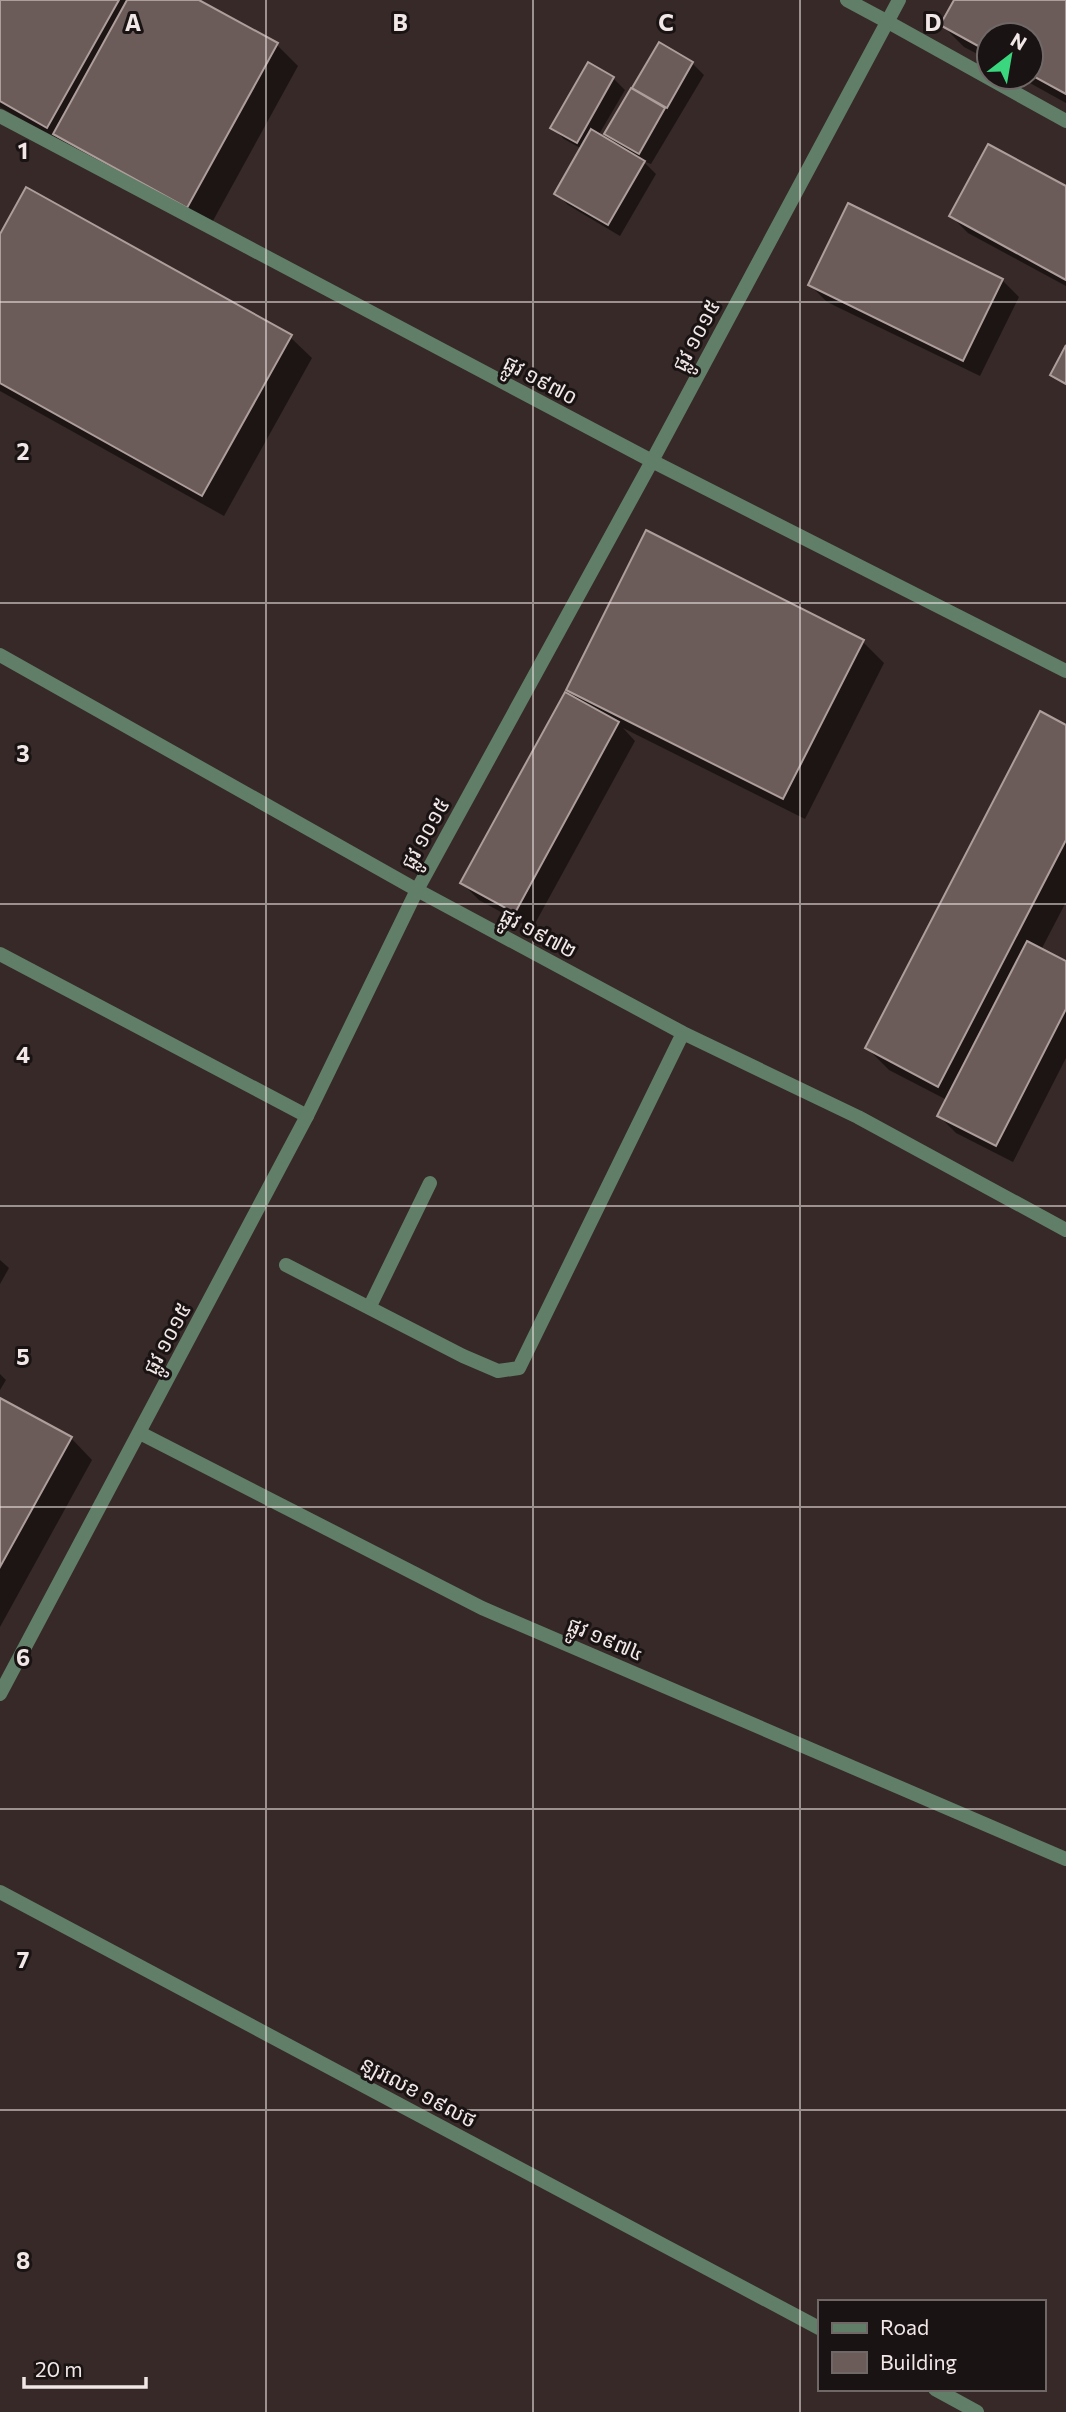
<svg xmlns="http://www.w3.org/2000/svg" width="1066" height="2412" font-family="Commissioner,'Noto Sans Khmer',sans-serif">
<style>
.shadow{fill:#0007}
.building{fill:#6b5c5a;stroke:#ae9e9b;stroke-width:2}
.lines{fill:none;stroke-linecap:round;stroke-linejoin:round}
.lane{stroke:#607e68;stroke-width:14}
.street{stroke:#607e68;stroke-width:14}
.grid{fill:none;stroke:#f0e7e6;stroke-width:2;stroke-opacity:0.55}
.labels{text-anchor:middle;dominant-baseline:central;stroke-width:6;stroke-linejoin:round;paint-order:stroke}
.street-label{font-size:21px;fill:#f0e7e6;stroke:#191313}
.grid-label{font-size:23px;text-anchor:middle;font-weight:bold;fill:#f0e7e6;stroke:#191313;stroke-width:6;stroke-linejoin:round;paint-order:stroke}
</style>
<rect width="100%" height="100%" fill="#362927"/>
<!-- shadow -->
<path class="shadow" d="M0,0H196L277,45L298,66L209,228L0,107Z
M956,0H1066V103L1019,77H1031V35H989V60L964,47L942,25Z
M659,44L692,63L704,75L651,164L643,161L656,174L620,236L568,205L556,193L582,149L564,139L553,128L613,78L625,90L598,136L619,146L607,134Z
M1066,188V286L968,233L951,216Z
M0,237L290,337L312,358L224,516L0,391Z
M1002,280L1019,297L980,376L827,302L810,285Z
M863,642L884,663L805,819L623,728L635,741L532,929L479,900L462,883L580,702L568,689Z
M1066,727V902L1041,950L1066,963V1058L1013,1162L956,1133L939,1116L947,1100L889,1070L867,1048Z
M0,1260L9,1268L0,1284Z
M0,1374L6,1380L0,1390Z
M0,1400L71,1438L92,1460L0,1627Z"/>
<!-- building -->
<path class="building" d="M0,0H119L47,128L0,101Z
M127,0H199L278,43L187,208L53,134Z
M954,0H1066V94L1031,75V35H989V52L940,25Z
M659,42L693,62L667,108L632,88Z
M588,62L614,77L577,143L550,128Z
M631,88L665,108L639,154L604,134Z
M591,129L645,161L608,225L554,194Z
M988,144L1066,186V280L949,216Z
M26,187L292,335L202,496L0,383V234Z
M848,203L1003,279L963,361L808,285Z
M1066,345V384L1050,375Z
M646,530L864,640L783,799L566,690Z
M565,692L619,722L515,913L460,883Z
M1040,711L1066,725V840L938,1087L865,1048Z
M1027,941L1066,961V1009L996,1146L937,1116Z
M0,1398L72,1437L0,1567Z"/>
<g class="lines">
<!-- lane -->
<path class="lane" d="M847,0L888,22
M0,954L307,1116
M370,1306L430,1183"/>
<!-- street -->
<path class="street" d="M888,22L1066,121
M0,116L652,461L1066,671
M0,655L417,890L683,1033L858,1117L1066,1230
M286,1265L463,1356L498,1371L519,1368L683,1033
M140,1433L482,1608L1066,1859
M0,1694L307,1116L417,890L652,461L899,0
M0,1892L819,2328
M935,2389L977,2412"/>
</g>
<!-- grid -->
<path class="grid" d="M266,0V2412M533,0V2412M800,0V2412M0,302H1066M0,603H1066M0,904H1066M0,1206H1066M0,1507H1066M0,1809H1066M0,2110H1066"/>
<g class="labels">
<!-- street labels -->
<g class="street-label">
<text transform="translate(695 335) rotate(-62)">ផ្លូវ ១០១៥</text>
<text transform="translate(541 379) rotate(28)">ផ្លូវ ១៩៧០</text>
<text transform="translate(424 833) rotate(-61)">ផ្លូវ ១០១៥</text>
<text transform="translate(539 932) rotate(28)">ផ្លូវ ១៩៧២</text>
<text transform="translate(166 1338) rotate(-62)">ផ្លូវ ១០១៥</text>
<text transform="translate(606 1638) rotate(23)">ផ្លូវ ១៩៧៤</text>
<text transform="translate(419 2091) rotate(28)">ន្ឡរលេខ ១៩លថ</text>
</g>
</g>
<g class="grid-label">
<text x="133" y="31">A</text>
<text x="400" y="31">B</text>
<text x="666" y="31">C</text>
<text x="933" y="31">D</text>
<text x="23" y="159">1</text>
<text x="23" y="460">2</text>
<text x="23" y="762">3</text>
<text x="23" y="1063">4</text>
<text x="23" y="1365">5</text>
<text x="23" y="1666">6</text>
<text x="23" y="1968">7</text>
<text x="23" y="2269">8</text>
</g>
<!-- legend -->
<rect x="818" y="2300" width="228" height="91" fill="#191313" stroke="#6f6867" stroke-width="2"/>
<rect x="832" y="2323" width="35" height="10" fill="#607e68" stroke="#6f6867" stroke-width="2"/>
<text x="880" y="2335" font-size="21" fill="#f0e7e6">Road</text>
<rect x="832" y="2352" width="35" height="21" fill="#6b5c5a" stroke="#6f6867" stroke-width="2"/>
<text x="880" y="2370" font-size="21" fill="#f0e7e6">Building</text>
<!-- north arrow -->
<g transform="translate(1010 56) rotate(31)"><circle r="33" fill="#191313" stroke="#6f6867" stroke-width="2"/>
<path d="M0-5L12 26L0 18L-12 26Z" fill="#3bd77f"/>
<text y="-10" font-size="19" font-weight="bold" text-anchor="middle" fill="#f0e7e6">N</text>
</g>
<!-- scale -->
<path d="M24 2377v10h122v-10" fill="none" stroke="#f0e7e6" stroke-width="3.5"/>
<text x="35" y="2377" font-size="21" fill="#f0e7e6" stroke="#191313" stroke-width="5" paint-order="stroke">20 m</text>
</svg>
